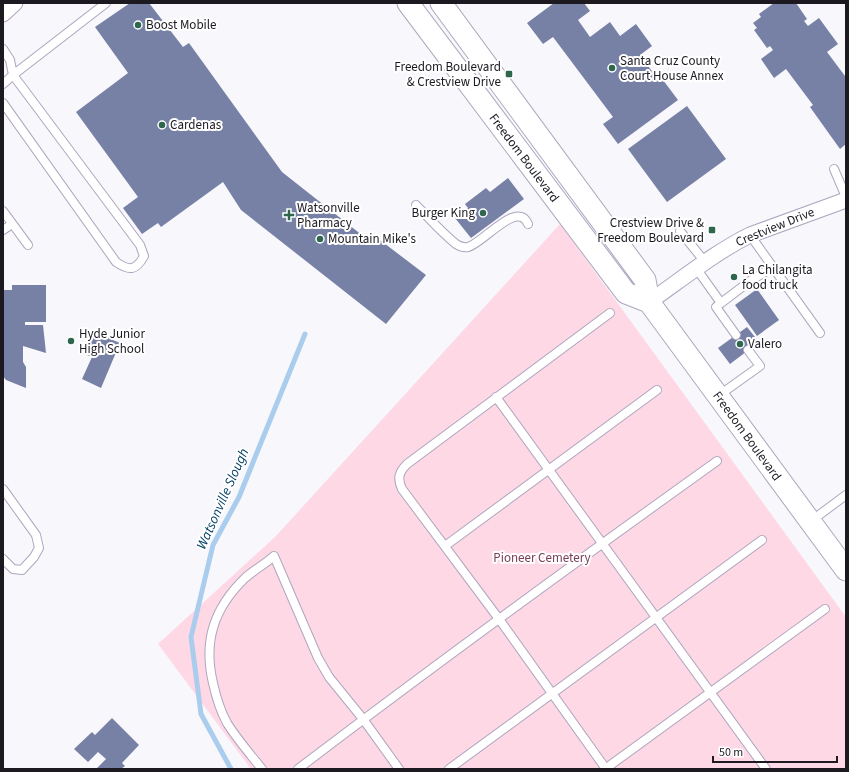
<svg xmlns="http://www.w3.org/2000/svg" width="849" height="772" font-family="'Source Sans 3',sans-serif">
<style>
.green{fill:#fed8e5}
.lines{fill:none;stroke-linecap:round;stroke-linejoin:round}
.stream{stroke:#aacded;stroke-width:5}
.building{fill:#7781a6}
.service-casing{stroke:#aea6be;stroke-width:10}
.minor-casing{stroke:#aea6be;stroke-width:17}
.secondary-casing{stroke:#aea6be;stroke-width:23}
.service{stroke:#fff;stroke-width:8}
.minor{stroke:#fff;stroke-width:15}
.secondary{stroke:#fff;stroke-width:21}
.poi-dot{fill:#2f674e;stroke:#fff;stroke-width:1.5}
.labels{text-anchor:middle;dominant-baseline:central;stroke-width:4;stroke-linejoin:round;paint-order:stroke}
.poi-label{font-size:13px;fill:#1c1921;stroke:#fff;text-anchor:start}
.street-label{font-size:13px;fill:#1c1921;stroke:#fff}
.park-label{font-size:13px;fill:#793e56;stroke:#fff}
.water-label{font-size:14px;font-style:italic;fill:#003d64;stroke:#fff}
</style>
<rect width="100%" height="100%" fill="#f8f7fc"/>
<!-- green -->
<path class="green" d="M560,224L846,617V769H251L158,644L276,536Z"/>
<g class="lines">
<!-- stream -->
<path class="stream" d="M231,769L201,714L191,637L213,545L239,497L305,334"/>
</g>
<!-- building -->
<path class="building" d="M130,3H149L183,47L189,43L282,172L372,243L376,237L426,275L386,324L241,210L223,182L161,227L158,223L142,234L123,208L138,197L76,112L128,73L95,27Z
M554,3H584L590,11L578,20L590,37L610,22L620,36L636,24L652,46L640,55L660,82L663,80L678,100L618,144L603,124L613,117L553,37L543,44L527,23Z
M774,3H796L807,19L804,21L808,26L819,18L838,44L827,52L845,76H846V144L840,149L810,107L813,105L786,69L774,78L761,59L773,50L770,46L767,48L754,30L757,28L753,23L761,17L759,14Z
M687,106L726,159L667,202L628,149Z
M508,178L524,199L471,238L455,218L468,208L465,204L486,188L490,192Z
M12,285H46V322H25V325H43L46,353L23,346V362L26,367V388L6,380L3,376V290H12Z
M757,289L779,320L757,336L735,305Z
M747,327L759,342L730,364L718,348Z
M94,332L120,343L101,388L82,379L92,357L85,354Z
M112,718L139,745L122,763L125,766L121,769H96L106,759L98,752L88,762L74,749L92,732L95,735Z"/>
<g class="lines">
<defs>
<path id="service" d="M3,49L10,60L13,75L3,84
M3,103L116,262C129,271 136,271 144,256L140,245L13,75L106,3
M834,169L846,197
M416,205C428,217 443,234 456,244C459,246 463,248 468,247C482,244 518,199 528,224
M3,211L28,245
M3,230L12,224
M680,231L705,262
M750,235L820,333
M696,268L721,303L750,281L773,267
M721,303L716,307L736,335
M718,396L760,366L748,350
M496,397L766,769
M3,489L36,535L39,548L34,557L22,570L13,569L3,559
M811,521L846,495
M445,546L657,390
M262,769C250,754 237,739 227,723C220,710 216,697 213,683C203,641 214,608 245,578C254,570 265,564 274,556L318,658L329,677L363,719L399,769
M298,769C436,664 576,562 717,461
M449,769L762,540
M605,769L825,609
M606,769L499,619L402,489C397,478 399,472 407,464L610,313"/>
<path id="minor" d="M3,14L15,3
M649,302C682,279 714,253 750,235L846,200"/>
<path id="secondary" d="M408,3L626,293L649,302
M441,3L645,280L649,302L846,570"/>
</defs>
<!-- service casing -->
<use href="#service" class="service-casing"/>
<!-- minor casing -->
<use href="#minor" class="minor-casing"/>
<!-- secondary casing -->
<use href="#secondary" class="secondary-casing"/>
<!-- service -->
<use href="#service" class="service"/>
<!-- minor -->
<use href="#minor" class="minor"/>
<!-- secondary -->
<use href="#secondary" class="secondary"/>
</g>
<!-- markers -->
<g class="poi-dot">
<circle cx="138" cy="25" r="4"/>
<circle cx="612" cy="68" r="4"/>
<rect x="505" y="70" width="8" height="8" rx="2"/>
<circle cx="162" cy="125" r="4"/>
<circle cx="483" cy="213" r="4"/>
<path d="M287 209h4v4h4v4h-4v4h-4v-4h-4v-4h4z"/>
<rect x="708" y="226" width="8" height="8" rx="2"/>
<circle cx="320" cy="239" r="4"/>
<circle cx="734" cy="277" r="4"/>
<circle cx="71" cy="341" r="4"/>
<circle cx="740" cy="344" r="4"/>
</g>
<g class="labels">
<!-- poi labels -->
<g class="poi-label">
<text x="146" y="25">Boost Mobile</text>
<text x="620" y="61">Santa Cruz County<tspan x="620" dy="15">Court House Annex</tspan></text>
<text x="501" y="67" text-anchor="end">Freedom Boulevard<tspan x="501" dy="15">&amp; Crestview Drive</tspan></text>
<text x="170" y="125">Cardenas</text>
<text x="297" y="208">Watsonville<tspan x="297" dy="15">Pharmacy</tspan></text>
<text x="475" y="213" text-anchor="end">Burger King</text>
<text x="704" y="223" text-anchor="end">Crestview Drive &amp;<tspan x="704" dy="15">Freedom Boulevard</tspan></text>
<text x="328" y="239">Mountain Mike's</text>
<text x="742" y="270">La Chilangita<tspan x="742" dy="15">food truck</tspan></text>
<text x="79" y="334">Hyde Junior<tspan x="79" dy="15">High School</tspan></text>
<text x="748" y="344">Valero</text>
</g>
<!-- street labels -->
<g class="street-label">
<text transform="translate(524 158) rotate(53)">Freedom Boulevard</text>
<text transform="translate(775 227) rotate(-22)">Crestview Drive</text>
<text transform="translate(747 436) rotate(54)">Freedom Boulevard</text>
</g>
<!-- park labels -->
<g class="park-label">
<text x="542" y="558">Pioneer Cemetery</text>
</g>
<!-- water labels -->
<g class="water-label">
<text transform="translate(223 499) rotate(-66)">Watsonville Slough</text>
</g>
</g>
<!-- border -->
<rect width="849" height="772" fill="none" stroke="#1c1921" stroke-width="8"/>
<!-- scale -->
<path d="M713 756v6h124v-6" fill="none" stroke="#1c1921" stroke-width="2"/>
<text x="719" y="756" font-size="12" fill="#1c1921" stroke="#ffffff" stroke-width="3" paint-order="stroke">50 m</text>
</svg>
